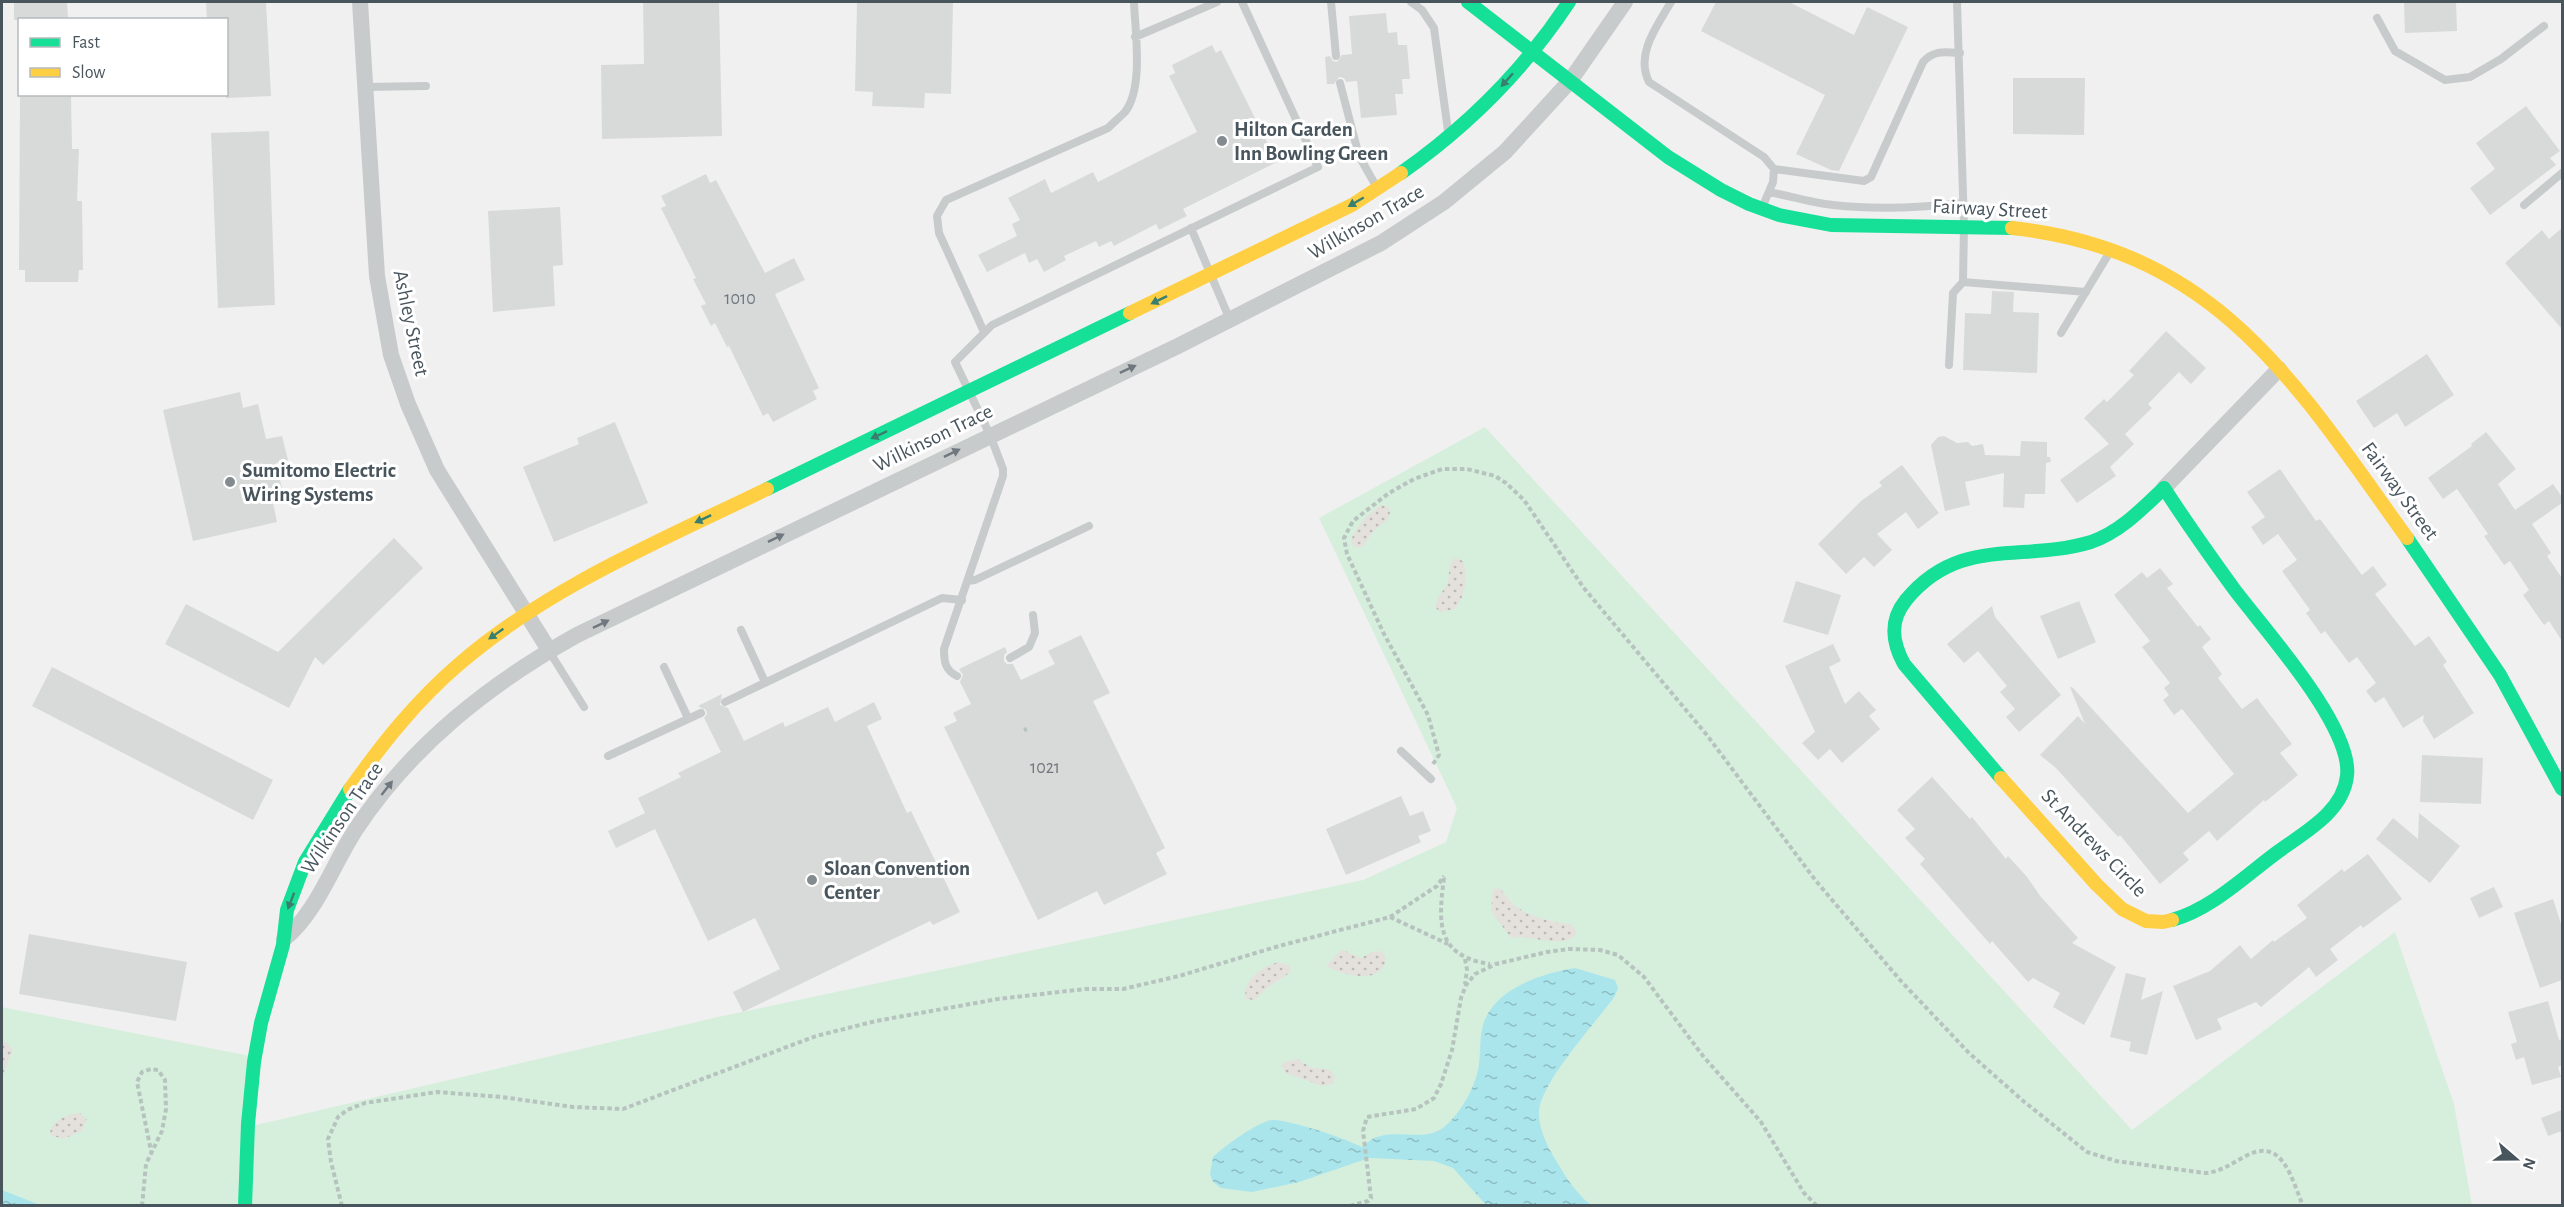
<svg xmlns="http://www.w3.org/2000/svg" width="2564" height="1207" font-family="'Alegreya Sans',sans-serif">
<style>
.grass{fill:#d6efdd}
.sand{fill:url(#sand-dots)}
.water{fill:url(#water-ripples)}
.building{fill:#d8d9d9}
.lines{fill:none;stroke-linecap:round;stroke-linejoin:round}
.path{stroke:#b7c3be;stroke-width:4;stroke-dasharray:4.5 3;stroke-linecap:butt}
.lane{stroke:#c8cbcc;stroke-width:8}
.street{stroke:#c8cbcc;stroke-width:16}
.fast{stroke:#16e098;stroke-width:14}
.slow{stroke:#ffcf43;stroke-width:14}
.oneway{fill:#397f6f}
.oneway2{fill:#6e787e}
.poi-dot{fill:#838b90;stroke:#fff;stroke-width:2}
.labels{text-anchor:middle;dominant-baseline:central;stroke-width:6;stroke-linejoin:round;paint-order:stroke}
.number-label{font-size:18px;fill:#6d777d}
.poi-label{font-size:21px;font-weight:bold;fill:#48555d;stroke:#fff;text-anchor:start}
.street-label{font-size:21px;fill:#48555d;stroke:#fff}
</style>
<defs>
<pattern id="sand-dots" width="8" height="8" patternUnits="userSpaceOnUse" patternTransform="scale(1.5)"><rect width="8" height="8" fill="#e4e1dd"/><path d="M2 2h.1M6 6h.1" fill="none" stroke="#bbb9b6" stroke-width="1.8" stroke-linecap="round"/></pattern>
<pattern id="water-ripples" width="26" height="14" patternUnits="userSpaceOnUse" patternTransform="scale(1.5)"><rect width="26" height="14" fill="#aae5ec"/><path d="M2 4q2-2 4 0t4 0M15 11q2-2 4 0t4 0" fill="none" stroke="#8cbcc2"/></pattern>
</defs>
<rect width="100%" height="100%" fill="#f1f0f0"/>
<!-- grass -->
<path class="grass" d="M1485,427L2132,1130L2395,932L2454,1104L2472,1205H2V1007L255,1057L252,1126L718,1017L1363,880L1446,842L1457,808L1319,518Z"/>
<!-- sand -->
<path class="sand" d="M1381,505L1389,507L1390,515L1387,520L1373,532L1362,547H1353L1351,541C1355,527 1368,513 1381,505Z
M1455,558L1463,561C1469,573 1465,599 1455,609L1440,612L1436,608C1435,596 1445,592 1448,581C1450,572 1447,564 1455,558Z
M1499,888C1504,892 1507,898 1512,903C1528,917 1550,922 1571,924L1577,932C1568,952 1528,933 1511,938L1491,911L1493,889Z
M1343,950L1361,958L1372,952L1380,951L1385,955L1386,963C1376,985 1343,975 1326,966L1340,951Z
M1279,962L1290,966L1291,972L1267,988L1255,1000L1246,999C1241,980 1263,966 1279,962Z
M2,1042H7L13,1050L2,1078Z
M1297,1059C1302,1061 1305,1064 1310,1067C1320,1071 1329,1064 1335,1077L1333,1084L1322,1086L1285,1073L1282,1066L1284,1062Z
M80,1113L87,1120L82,1131L63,1139L50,1135C50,1121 67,1114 80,1113Z"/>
<!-- water -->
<path class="water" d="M1575,968L1615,980L1618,988L1615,996C1597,1021 1541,1082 1539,1111C1538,1128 1548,1148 1557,1162C1567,1179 1576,1193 1591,1205H1486L1453,1168L1434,1161L1369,1158L1299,1182L1252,1192L1221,1188L1213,1182L1210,1174L1213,1157C1225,1146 1257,1122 1272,1120C1288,1119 1347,1139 1362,1147C1366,1144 1372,1138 1377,1137C1398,1129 1426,1142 1444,1127C1461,1113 1477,1085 1479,1063C1481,1049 1479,1036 1484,1022C1496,988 1543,973 1575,968Z
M2,1190L40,1205H2Z"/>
<!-- building -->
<path class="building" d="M14,2H67L68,20H14Z
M206,2H266L271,96L226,98V20H207Z
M643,2H719L722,136L602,139L601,65L644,64Z
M857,2H953L951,94L925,93L924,108L872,106L873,92L855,91Z
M1716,2H1789L1854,35L1867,7L1908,27L1839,171L1831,170L1796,154L1825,95L1701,31Z
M2404,2H2456L2457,31L2405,33Z
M1386,13L1388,33L1397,32L1398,45H1407L1410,79H1402L1403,94H1395L1397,115L1361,118L1357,81L1346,82L1344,78L1339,77L1334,84H1327L1325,57L1330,56L1333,61L1337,62L1342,55L1352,54L1349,16Z
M1212,45L1216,53L1221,50L1277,162L1183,209L1187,216L1159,230L1156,224L1114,246L1111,241L1099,247L1096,241L1064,256L1066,260L1044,272L1037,259L1029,263L1025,253L987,272L978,255L1017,236L1012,224L1020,220L1008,198L1045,179L1051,193L1093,172L1098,182L1197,132L1169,76L1175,73L1172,65Z
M2013,78H2085L2084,135L2013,134Z
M20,94H71L72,149H79L77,201H82L83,270H79L78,282H25V270H19Z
M2526,106L2560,151L2550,158L2556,165L2490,215L2470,188L2495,169L2476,143Z
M269,131L275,305L218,308L211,133Z
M706,174L710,183L716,180L765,273L794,258L805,280L775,294L819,388L813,391L817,399L773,422L768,413L763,416L729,346L727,347L715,323L711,326L701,306L706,304L693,279L696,278L661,208L666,206L661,196Z
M560,207L563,265L553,266L555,306L493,312L488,211Z
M2562,228V329L2505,263L2542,230L2549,239Z
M1992,291L2014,292L2013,312L2039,313L2037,373L1963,370L1965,313L1991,314Z
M2166,331L2206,368L2191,384L2179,372L2148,404L2152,408L2125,434L2134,444L2110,467L2116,476L2077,503L2060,480L2109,444L2084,418L2104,399L2107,402L2134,375L2129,371Z
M2427,354L2454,395L2405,427L2397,413L2374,428L2356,401Z
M240,392L243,408L258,404L266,439L282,436L288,460L276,463L285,501L273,503L277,522L193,541L163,410Z
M615,422L648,503L554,542L523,467L579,444L577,438Z
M2486,432L2516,469L2498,484L2515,510L2553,484L2562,497V503L2532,524L2551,553L2547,556L2562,578V641L2549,621L2544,625L2523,595L2529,590L2510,561L2504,565L2484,536L2488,534L2457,489L2443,499L2428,478L2472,446L2471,444Z
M1944,436L1957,443L1968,442L1972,446L1983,444L1985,455L2020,456L2021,441L2047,442V457H2050L2051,462L2046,463L2045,494H2025L2024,508L2003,507L2004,473L1965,482L1970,505L1945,511L1931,445L1938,437Z
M1902,465L1939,513L1918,529L1906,512L1877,534L1892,550L1874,567L1864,557L1846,574L1818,544L1861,501L1882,486L1879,482Z
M2280,469L2316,521L2320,519L2362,575L2373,566L2387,585L2375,594L2415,646L2429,636L2447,662L2443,665L2474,713L2434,739L2423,721L2424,715L2403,728L2384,697L2375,703L2366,691L2376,683L2357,657L2349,663L2325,631L2321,634L2306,613L2310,610L2282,571L2297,560L2278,534L2263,545L2251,527L2265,517L2247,492Z
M394,538L423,568L323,665L315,657L289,708L165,644L186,604L278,652Z
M2160,568L2173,584L2167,588L2198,627L2200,625L2211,639L2202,647L2222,674L2218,678L2242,709L2257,698L2292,744L2280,753L2298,775L2265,802L2264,800L2217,841L2209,831L2183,853L2189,860L2160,884L2120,835L2118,837L2056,768L2040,755L2078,716L2085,724L2070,687H2072L2188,813L2234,774L2182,709L2174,715L2163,700L2169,695L2164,688L2170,683L2142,647L2150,641L2114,595L2142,572L2147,578Z
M1796,581L1841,595L1828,635L1783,622Z
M2079,601L2096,642L2058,659L2040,616Z
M1992,606L1995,617L2061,695L2019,732L2006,717L2015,709L2000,692L2007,686L1978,651L1964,663L1947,644Z
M1081,635L1110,693L1093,701L1165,848L1156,853L1167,874L1104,905L1097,891L1038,920L944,727L957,721L953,713L971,704L960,682L963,675L959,669L1005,647L1007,652L1004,655V661L1007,664H1013L1021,680L1055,664L1048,651Z
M1833,644L1841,661L1829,667L1845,704L1859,691L1876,710L1869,716L1880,729L1842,763L1830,749L1818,760L1802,743L1815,732L1785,666Z
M52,667L273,780L253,820L32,706Z
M722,694L720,705L728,708L744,741L783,722L785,727L828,707L835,722L874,702L882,719L867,726L907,813L911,811L960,912L933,925L930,921L743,1012L733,992L780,969L755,918L708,941L655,829L616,848L608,831L645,813L638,798L681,777L678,773L721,752L704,718L707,714L706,710L698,706Z
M2422,755L2483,758L2481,804L2420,802Z
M1932,777L1970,819L1972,817L2006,859L2008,856L2027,877L2041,897L2078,938L2072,943L2116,967L2084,1025L2053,1007L2060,993L2033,978L2028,982L1992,941L1990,944L1920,864L1925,859L1905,838L1915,829L1897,810Z
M1401,796L1410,816L1423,811L1431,831L1418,836L1421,842L1346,875L1326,829Z
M2419,813L2460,846L2430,883L2376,839L2393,818L2418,839Z
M2368,854L2402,899L2363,928L2361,925L2330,949L2338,960L2316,977L2309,967L2261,1007L2256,1002L2217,1019L2222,1029L2196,1040L2173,986L2210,971L2240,945L2251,959L2273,940L2274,942L2307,918L2297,905L2342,869L2344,872Z
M2494,887L2503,907L2479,918L2470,898Z
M2553,899L2562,927V980L2540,988L2514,913Z
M29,934L187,962L176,1021L19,994Z
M2126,973L2146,978L2141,1000L2163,991L2147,1055L2129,1051L2131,1042L2110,1037Z
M2548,1001L2559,1040L2562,1039V1065L2558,1067L2561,1077L2532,1085L2524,1057L2516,1060L2511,1044L2517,1042L2508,1012Z
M2562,1110V1131L2548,1136L2541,1118Z"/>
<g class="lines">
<!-- path -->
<path class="path" d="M1024,730L1027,729
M1433,764L1439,755L1428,715L1383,632L1347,554L1344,538L1353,521L1389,493L1414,479L1442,469H1467L1495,476L1506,483L1524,500L1583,587L1706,734L1816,881L1900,980L1968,1052L2022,1100L2087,1152L2116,1161L2205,1173C2220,1172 2231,1164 2244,1157C2282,1135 2291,1177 2303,1206
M1444,878C1438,923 1436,956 1490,964
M1390,917L1448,944
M1465,959L1467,970L1465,984
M142,1206L146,1164L162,1131L166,1109L165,1080L158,1070L151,1069L142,1072L137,1082L151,1151
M342,1206L331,1162L328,1139L338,1117L347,1110L365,1103L437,1092L502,1097L573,1107L623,1109L816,1036L876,1021L998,999L1085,989H1123L1179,976L1279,946L1390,917L1437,886L1444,876
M1350,1206L1368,1201L1371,1198L1363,1131L1367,1117L1416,1109L1434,1098L1441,1084L1452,1050L1461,998L1466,985L1475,974L1496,964L1547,952L1569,949L1600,950L1618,955L1644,977L1703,1056L1761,1122L1804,1193L1817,1206"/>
<!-- lane -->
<path class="lane" d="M1331,2L1336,56
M1411,2L1422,10L1434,28L1448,131
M1671,2C1657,26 1635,54 1649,82L1764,157L1774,169L1773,182L1762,208
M1957,2L1964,226L1963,282L2086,292
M2377,18L2395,51L2445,80L2470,77L2501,59L2544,26
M1135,37L1217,2
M1340,83L1359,156L1376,186
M365,87L426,86
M1774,169L1864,181L1871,177L1923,62C1934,50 1944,52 1960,53
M1769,192C1790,196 1812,203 1833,205C1877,210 1919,208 1963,203
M2524,205L2562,173
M1191,228L1230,320
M984,332L939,233L937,216L946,200L1108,128C1114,122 1120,117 1125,112C1144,88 1135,30 1134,2
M2061,333L2111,250
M1949,365L1953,293L1963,282
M968,581L975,580L1089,526
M741,630L765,682
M549,651L584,707
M1010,658L1029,647L1035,633L1033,615
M664,667L688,718
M957,676C945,670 944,662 944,649L1003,476V469L990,435L955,362L992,325L1318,167L1242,2
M725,702L942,598L962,600
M1401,751L1431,779
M608,756L701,713"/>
<!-- street -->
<path class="street" d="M360,2L377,276L391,355L408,404L437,470L549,650
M2164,488L2279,369
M284,939C316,914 333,864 356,829C412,745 489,684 577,635L1178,346L1381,243L1444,202L1505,152L1570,81L1625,2"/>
<!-- fast -->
<path class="fast" d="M1468,2L1668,157L1721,190L1749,204L1779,215L1831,225L2012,228
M1401,173C1468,126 1524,70 1569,2
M2164,488C2186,522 2210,556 2234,589C2264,629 2353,727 2347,776C2343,812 2305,832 2279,851C2246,875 2212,909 2172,920
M767,489L1130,313
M2407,538L2500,675L2562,789
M2001,778L1904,664C1892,642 1889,621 1906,600C1960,535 2021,563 2091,542C2120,532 2142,509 2164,488
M245,1206L248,1124L254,1062L261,1023L283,945L287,910L305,862L350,789"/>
<!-- slow -->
<path class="slow" d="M2012,228C2218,250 2297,385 2407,538
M1130,313L1352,205L1401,173
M2001,778L2097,885L2122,909L2146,921L2163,922L2172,920
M350,789C382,744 416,701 458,665C548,587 660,541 767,489"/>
</g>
<!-- one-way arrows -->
<defs><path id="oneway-solid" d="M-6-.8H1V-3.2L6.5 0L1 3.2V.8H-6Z" transform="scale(1.5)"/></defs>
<g class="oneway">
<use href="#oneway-solid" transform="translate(1507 80) rotate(132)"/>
<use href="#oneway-solid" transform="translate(1356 202) rotate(150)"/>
<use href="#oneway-solid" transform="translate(1159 300) rotate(154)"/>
<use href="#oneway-solid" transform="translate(879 435) rotate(155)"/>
<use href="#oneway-solid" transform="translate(703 519) rotate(155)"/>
<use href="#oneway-solid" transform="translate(496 634) rotate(145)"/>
<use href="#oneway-solid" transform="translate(291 901) rotate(111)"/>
</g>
<g class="oneway2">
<use href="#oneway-solid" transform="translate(1128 369) rotate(-25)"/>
<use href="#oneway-solid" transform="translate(952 453) rotate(-26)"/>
<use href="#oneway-solid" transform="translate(776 538) rotate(-26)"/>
<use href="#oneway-solid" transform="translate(601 624) rotate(-26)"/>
<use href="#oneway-solid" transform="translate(387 788) rotate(-52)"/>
</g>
<!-- markers -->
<g class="poi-dot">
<circle cx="1222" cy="141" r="6"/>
<circle cx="230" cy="482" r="6"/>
<circle cx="812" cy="880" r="6"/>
</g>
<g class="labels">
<!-- number labels -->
<g class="number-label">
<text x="740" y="299">1010</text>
<text x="1045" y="768">1021</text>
</g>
<!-- poi labels -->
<g class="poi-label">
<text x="1234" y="129">Hilton Garden<tspan x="1234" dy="24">Inn Bowling Green</tspan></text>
<text x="242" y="470">Sumitomo Electric<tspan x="242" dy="24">Wiring Systems</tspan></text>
<text x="824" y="868">Sloan Convention<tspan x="824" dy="24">Center</tspan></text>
</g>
<!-- street labels -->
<g class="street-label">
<text transform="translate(1990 209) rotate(3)">Fairway Street</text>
<text transform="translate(1366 222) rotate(-30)">Wilkinson Trace</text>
<text transform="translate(411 323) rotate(78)">Ashley Street</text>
<text transform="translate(933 438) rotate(-26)">Wilkinson Trace</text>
<text transform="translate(2400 491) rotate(54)">Fairway Street</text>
<text transform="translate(342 818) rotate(-56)">Wilkinson Trace</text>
<text transform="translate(2094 843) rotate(46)">St Andrews Circle</text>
</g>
</g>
<!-- border -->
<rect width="2564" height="1207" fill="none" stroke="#48555d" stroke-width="6"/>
<!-- legend -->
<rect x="18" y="18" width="210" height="78" fill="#ffffff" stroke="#b6bbbe" stroke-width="1.5"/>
<rect x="30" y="38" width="30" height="9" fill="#16e098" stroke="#b6bbbe" stroke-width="1.5"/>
<text x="72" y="48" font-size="18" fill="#48555d">Fast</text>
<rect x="30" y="68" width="30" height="9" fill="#ffcf43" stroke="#b6bbbe" stroke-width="1.5"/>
<text x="72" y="78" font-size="18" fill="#48555d">Slow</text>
<!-- north arrow -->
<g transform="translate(2516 1159) rotate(110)" stroke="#ffffff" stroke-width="4.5" paint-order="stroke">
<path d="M0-4.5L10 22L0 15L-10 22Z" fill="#48555d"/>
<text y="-9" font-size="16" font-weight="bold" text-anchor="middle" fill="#48555d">N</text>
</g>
</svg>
